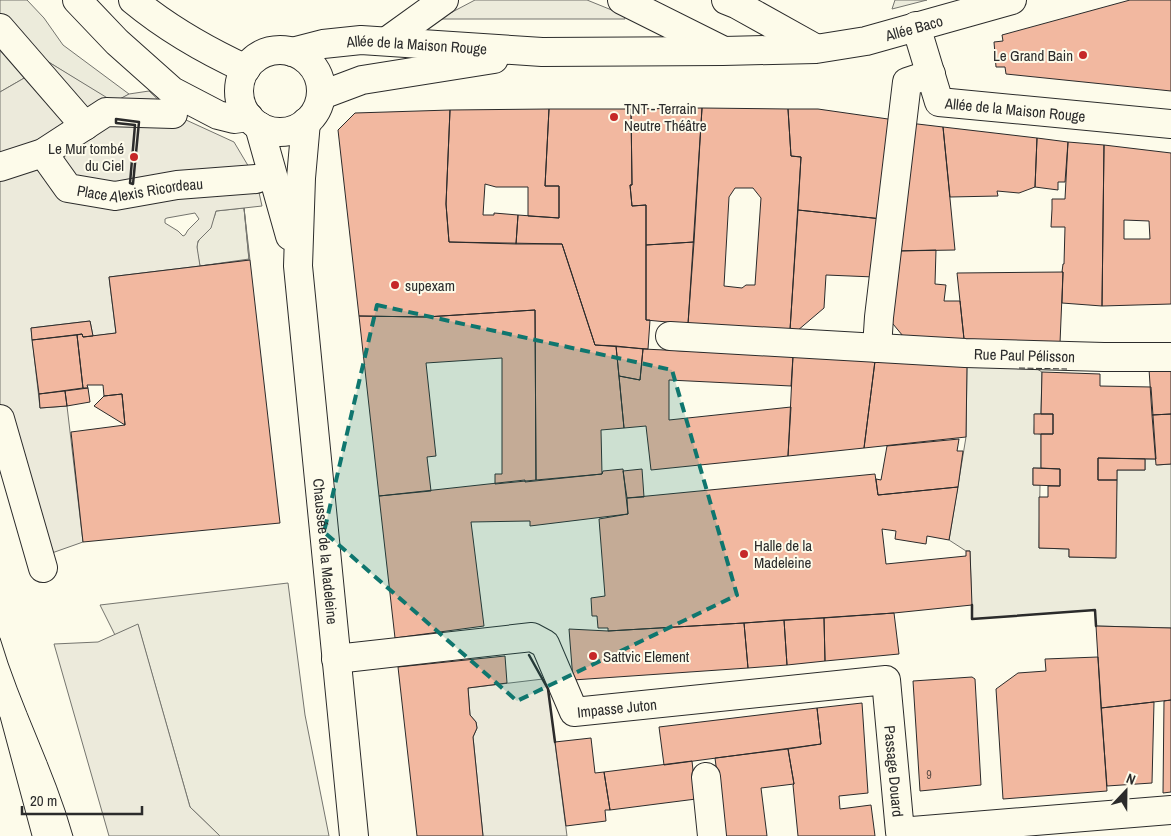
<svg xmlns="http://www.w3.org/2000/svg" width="1171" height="836" font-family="'Archivo Narrow',sans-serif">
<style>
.green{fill:#ecebdb;stroke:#74746e}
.parking{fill:#eceadb;stroke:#74746e;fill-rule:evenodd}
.building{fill:#f2b8a0;stroke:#2b2b2b;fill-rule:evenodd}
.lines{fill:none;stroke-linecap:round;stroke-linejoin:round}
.minor-casing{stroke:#2b2b2b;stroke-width:30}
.major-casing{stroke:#2b2b2b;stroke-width:30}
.minor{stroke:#fdfbea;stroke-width:28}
.major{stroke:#fdfbea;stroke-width:28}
.tram{stroke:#2b2b2b;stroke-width:1}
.fence{stroke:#2b2b2b;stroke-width:1;stroke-dasharray:6 2.5;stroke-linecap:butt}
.wall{stroke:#2b2b2b;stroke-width:2.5}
.marked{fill:#0f766e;fill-opacity:0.2;stroke:#0f766e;stroke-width:4;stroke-dasharray:10 6;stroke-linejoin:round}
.poi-dot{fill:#c62828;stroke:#fdfbea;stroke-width:2}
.labels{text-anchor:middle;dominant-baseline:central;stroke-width:4;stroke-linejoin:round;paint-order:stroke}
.number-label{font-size:12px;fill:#5d4e48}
.street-label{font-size:15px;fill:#2b2b2b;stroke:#fdfbea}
.poi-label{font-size:15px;fill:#2b2b2b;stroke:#fdfbea;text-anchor:start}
</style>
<rect width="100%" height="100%" fill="#fdfbea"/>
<!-- green -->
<path class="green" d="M0,0H27L44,18L63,45L129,94L114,103L42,58L0,15Z
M475,0H587L624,15L625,19H439Z
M895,0H927L892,9Z
M0,46L26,77L0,92Z
M244,208L249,260L200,266C199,259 195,248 198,242C204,230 213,225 216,211Z
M967,365L1037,369L1042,372L1041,414H1035L1034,433L1041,434V468H1033V485H1040L1039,548L1069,549V557L1115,558L1117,470H1145V459H1156L1157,465L1171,464V628L1096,626L1095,610L972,619L970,551H966L949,540L966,437Z
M288,583L305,715L329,836H220L190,807L138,625L115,635L100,605Z"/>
<!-- parking -->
<path class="parking" d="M42,58L114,102L129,94L149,91L173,114L234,142L256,179L262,206L244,208L250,260L109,277L116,333L93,336L90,321L31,328L40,408L67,406L83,542L32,560L0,470V92L26,77ZM244,208L249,259L200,266L197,247L198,241L211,228L216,211ZM195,213L199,219L188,230L185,235L183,236L178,231L165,223V219L167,218Z
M138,624L190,807L220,836H109L54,644L98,642Z
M543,679L548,689L567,836H483L473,737L477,728L476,722L470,715L468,688Z"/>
<!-- building -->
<path class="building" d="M1130,0H1171V91L1006,74L1005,67H996L994,42L1003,41L1002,35Z
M702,108L788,109L791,156L801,157L790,330L688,324ZM735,188H753L761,198L755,285H746L742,288L724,286L729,197Z
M702,108L694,242L646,245V205L632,206L630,185H632L631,109Z
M549,109H631L632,185H630L632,206L646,205V320H650L648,349L595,345L562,244H516L518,215L559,218V186H545Z
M549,109L545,186H559V218L528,216V187H496L485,184L483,215H494V213L518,215L516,244L449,242L446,204L450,110Z
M788,109H818L895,120L882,219L798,210L801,157L791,156Z
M450,110L446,204L449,242L562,244L595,345L616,346L624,428L601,430L602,474L536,480L535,310L426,317L359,316L338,130L355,113Z
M909,123L943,127L955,250L896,251Z
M943,127L1037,138L1035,187L1019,193L997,191L998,196L950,197Z
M1037,138L1068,142L1065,182H1058V190L1035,187Z
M1068,142L1104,145L1102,306L1062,303L1063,272H1062L1063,264H1064L1065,227H1051L1052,209V199H1065Z
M1104,145L1171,153V304L1102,306ZM1124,220L1149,221L1150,239H1124Z
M798,210L882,219L874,277L826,275L824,308L797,331L790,330Z
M694,242L688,324L646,320V245Z
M936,250L935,284L946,285L944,301H960L964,339L903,336L888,318L896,251Z
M250,260L280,523L83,542L71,432L125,425L122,394L104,396L103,385H87L88,388H83L77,335L82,334L83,337L116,333L109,277Z
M1063,272L1060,343L964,339L957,273Z
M535,310L536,480L495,484V474H502V358L426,363L436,456L427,457L431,491L379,496L359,316L426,317Z
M90,321L93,336L83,337L82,334L32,340L31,328Z
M77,335L83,388L39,394L32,340Z
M616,346L643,349L640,380L619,376Z
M643,349L793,356L791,386L669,380V420L791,407L788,456L651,470L646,426L624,428L619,376L640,380Z
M793,356L875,361L864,448L788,456Z
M875,361L967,365L966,437L864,448Z
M1171,368V414L1152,415L1149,369Z
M1042,372L1100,374V386L1151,387L1156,459L1098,458V480H1117L1116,558L1069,557V549L1039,548V497H1048V486H1060V469L1041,468V434H1053V414H1041Z
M88,388L90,402L67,406L65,391Z
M65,391L67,406L40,408L39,394Z
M122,394L125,425L94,406L104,396Z
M1034,414H1053V434H1034Z
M1171,414V464L1156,465L1152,415Z
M959,439L957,451H963L958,487L878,495L876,479L881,480L887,446Z
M1098,458L1145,459V470H1117V480H1098Z
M1033,468L1060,469V486L1033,485Z
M623,469L628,514L530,526V521L471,522L484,626L395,638L379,496L525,480V482L602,474L603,471Z
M642,469L644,497L627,498L623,471Z
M875,474L878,495L958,487L949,540L927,536L926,544L895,539L896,531L882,529L886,564L966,556V551H970L972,605L894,613L744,623L608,631V628H598L597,616H592L591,598L605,596L599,519L628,514L627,498Z
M894,613L899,654L825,661L824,618Z
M824,618L825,661L787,665L784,620Z
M784,620L787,665L748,668L744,623Z
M744,623L748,668L573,680L569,629L608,631Z
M1096,626L1171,628V700L1101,708Z
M505,656L507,683L468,688L470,715L476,722L477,728L473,737L483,836H417L398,667Z
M1098,657L1107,791L1003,799L996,689L1018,673L1046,671L1045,659Z
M972,677L975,679L981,785L920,791L913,681Z
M1171,700V792L1163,793L1164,701Z
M1154,702L1152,783L1107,786L1101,708Z
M862,703L868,793L839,796L840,809L871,805L875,836H798L793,785L794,784L788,749L821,744L817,708Z
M817,708L821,744L664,765L659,727Z
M591,738L595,773L604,772L610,810H605L606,821L566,826L555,742Z
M788,749L794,784L761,788L767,836H725L715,758Z
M692,761L696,799L610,810L604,772Z"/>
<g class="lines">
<defs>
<g id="minor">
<path d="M77,0L117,42L172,91L218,115L234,119L249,117"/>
<path d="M622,0L720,49"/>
<path d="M726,0L736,4L815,48"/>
<path id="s1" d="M916,26L939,102L1171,124"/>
<path d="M0,28L85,126"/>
<path d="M387,41L444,0"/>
<path id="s2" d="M292,52L323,44L361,40L542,52L723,51L816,49L866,41L1012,0"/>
<path d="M322,95L362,80L494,59"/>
<path id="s3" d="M43,153L68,188L115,196L177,185L256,179"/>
<path d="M0,167L43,153L106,112L173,114"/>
<path id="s4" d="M670,336L965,353L1104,357H1171"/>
<path d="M877,348L879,317L907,82L931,74"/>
<path d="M0,419L43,568"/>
<path id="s5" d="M336,659L532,637L545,644L574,712L886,680L900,832L1171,810"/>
<path d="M706,777L712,836"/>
</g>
<g id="major">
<path d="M133,0C168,29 205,50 246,69"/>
<circle cx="280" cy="91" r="41"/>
<path id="s6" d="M306,122L301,178L298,266L354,836"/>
<path d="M259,126L290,236"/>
</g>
</defs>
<!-- minor casing -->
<use href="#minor" class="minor-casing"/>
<!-- major casing -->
<use href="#major" class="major-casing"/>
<!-- minor -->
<use href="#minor" class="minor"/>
<!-- major -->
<use href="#major" class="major"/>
<!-- tram -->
<path class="tram" d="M0,638C20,706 54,768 73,836
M0,717L32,836"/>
<!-- fence -->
<path class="fence" d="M1019,368L1067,369"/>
<!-- wall -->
<path class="wall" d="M116,119L139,122L133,184L130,183L135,125L116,123Z
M972,605V619L1095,610L1096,626
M529,655L548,689L555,742"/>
</g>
<!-- marked area -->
<path class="marked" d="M377,305L672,370L737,595L517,701L324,532Z"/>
<!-- markers -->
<g class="poi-dot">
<circle cx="1083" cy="55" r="5"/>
<circle cx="614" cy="117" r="5"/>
<circle cx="134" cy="157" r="5"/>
<circle cx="395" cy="285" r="5"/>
<circle cx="744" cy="554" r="5"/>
<circle cx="593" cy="656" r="5"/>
</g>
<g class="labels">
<!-- number labels -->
<g class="number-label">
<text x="929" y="775">9</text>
</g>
<!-- street labels -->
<g class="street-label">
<text stroke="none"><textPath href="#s2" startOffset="626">Allée Baco</textPath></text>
<text stroke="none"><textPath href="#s2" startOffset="126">Allée de la Maison Rouge</textPath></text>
<text stroke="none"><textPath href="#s1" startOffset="156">Allée de la Maison Rouge</textPath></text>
<text stroke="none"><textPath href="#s3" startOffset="116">Place Alexis Ricordeau</textPath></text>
<text stroke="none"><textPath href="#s4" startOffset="355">Rue Paul Pélisson</textPath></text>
<text stroke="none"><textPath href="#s6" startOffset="431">Chaussée de la Madeleine</textPath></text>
<text stroke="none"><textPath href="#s5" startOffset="329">Impasse Juton</textPath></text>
<text stroke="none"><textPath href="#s5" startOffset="691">Passage Douard</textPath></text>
</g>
<!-- poi labels -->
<g class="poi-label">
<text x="1073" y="55" text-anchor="end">Le Grand Bain</text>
<text x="624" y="108">TNT - Terrain<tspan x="624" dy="17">Neutre Théâtre</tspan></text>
<text x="124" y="148" text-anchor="end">Le Mur tombé<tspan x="124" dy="17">du Ciel</tspan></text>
<text x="405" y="285">supexam</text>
<text x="754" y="545">Halle de la<tspan x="754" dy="17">Madeleine</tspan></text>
<text x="603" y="656">Sattvic Element</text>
</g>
</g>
<!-- north arrow -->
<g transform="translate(1126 791) rotate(22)" stroke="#fdfbea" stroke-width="4" paint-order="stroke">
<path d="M0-4L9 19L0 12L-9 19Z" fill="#2b2b2b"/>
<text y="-8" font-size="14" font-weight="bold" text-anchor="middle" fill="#2b2b2b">N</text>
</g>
<!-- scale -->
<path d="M22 806v8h120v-8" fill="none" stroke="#2b2b2b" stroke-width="2.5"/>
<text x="30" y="806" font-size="15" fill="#2b2b2b" stroke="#fdfbea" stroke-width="4" paint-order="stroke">20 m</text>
</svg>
